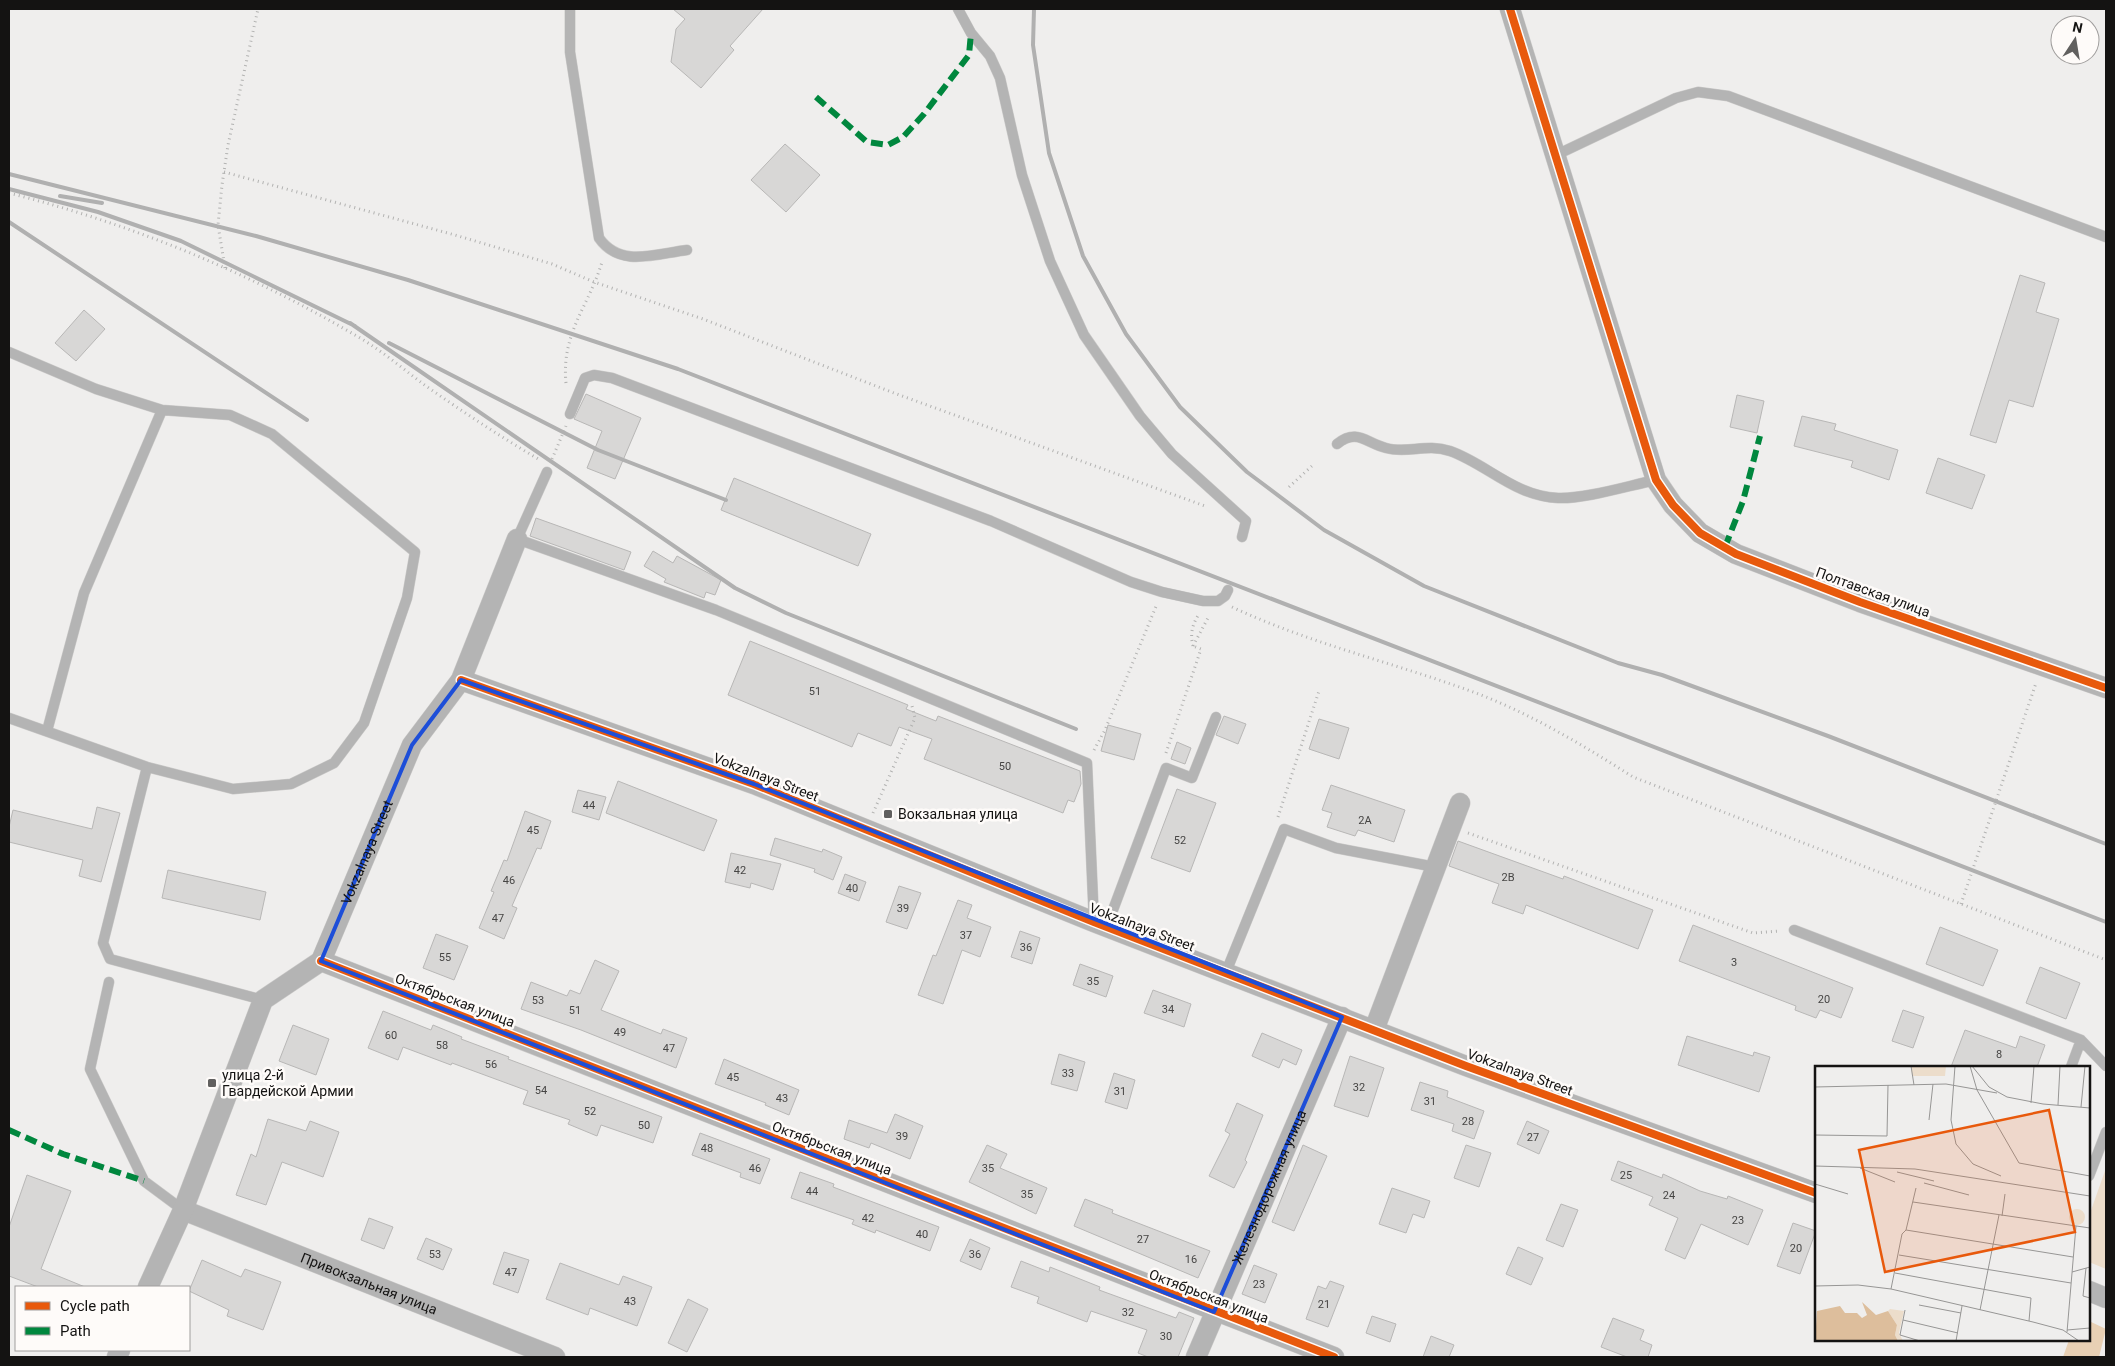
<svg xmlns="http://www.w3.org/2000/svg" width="2115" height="1366" font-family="Roboto,sans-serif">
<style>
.green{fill:#ecddcb}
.forest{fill:#e8d0b4}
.building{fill:#d8d7d6;stroke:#b8b7b6}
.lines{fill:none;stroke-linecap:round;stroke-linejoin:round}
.lane-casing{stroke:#cccbca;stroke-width:11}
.street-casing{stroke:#cccbca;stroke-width:21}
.path{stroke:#b2b2b1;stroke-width:3;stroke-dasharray:1 4;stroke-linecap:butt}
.lane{stroke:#b4b4b4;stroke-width:10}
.street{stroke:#b4b4b4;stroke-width:20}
.rail{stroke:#b0b0b0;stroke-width:4}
.quiet{stroke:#00873e;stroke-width:6;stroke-dasharray:12 6;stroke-linecap:butt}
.cycleway-casing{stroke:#fefbf9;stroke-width:11}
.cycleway{stroke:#e8590c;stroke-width:8}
.marked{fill:none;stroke:#1d4ed8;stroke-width:4;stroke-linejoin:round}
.poi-dot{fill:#61605f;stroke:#fefbf9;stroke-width:2}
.labels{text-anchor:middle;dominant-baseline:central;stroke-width:5;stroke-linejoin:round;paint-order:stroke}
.number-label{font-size:11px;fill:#464544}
.street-label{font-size:14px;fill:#141312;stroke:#fefbf9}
.poi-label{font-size:14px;fill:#141312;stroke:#fefbf9;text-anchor:start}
.inset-road{fill:none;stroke:#979695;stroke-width:1}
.view{fill:#e8590c;fill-opacity:0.15;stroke:#e8590c;stroke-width:2.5}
.inset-edge{fill:none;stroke:#141312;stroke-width:2.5}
</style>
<rect width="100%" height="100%" fill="#efeeed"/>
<!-- green -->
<path class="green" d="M2106,1168V1269L2089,1262V1216Z"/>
<!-- forest -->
<path class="forest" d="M2089,1321L2106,1329L2099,1357H2063L2069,1340H2089Z"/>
<!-- building -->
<path class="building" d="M673,9H763L730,46L734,50L701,88L671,62L676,29L685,19Z
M785,144L820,175L786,212L751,180Z
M2020,275L2045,283L2036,312L2059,319L2033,407L2009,400L1996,443L1970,435Z
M84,310L105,329L76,361L55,343Z
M586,394L641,418L615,479L587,468L602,431L574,419Z
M1737,395L1764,401L1757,433L1730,427Z
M1802,416L1836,424L1834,430L1898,450L1889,480L1851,467L1853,461L1794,446Z
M1938,458L1985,475L1972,509L1926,493Z
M734,478L871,534L858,566L721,510Z
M536,518L631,552L624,570L530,536Z
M653,551L673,563L677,556L721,580L715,595L706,592L704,598L664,582L666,579L644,566Z
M750,641L908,705L906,709L936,721L938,716L1080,771L1081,784L1074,802L1068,800L1063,813L924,759L932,739L899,727L891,746L858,733L852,747L728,695Z
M1224,716L1246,724L1238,744L1216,735Z
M1319,719L1349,728L1339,759L1309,749Z
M1108,725L1141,734L1134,760L1101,751Z
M1177,742L1191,748L1185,764L1171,759Z
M618,781L717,820L704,851L606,813Z
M1331,785L1405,810L1394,842L1358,830L1355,836L1327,827L1332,813L1322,810Z
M1177,789L1216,803L1190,872L1151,858Z
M578,790L606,797L599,820L572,812Z
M97,807L120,813L101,882L79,876L83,860L9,842V827L13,810L92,829Z
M525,811L551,821L541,849L537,848L512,906L517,908L504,939L479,928L494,892L491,891L504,860L507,861Z
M775,838L822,852L823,849L842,857L833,880L814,872L815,869L770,855Z
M1458,841L1563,879L1564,876L1653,910L1638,949L1526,905L1523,914L1492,903L1499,884L1449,866Z
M731,853L781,864L773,890L751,883L750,888L725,882Z
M168,870L266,892L260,920L162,898Z
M845,874L866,882L859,901L838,893Z
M899,886L921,893L907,929L886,922Z
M958,900L972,905L967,918L991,927L980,957L962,950L943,1004L918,995L933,955L936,956Z
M1693,925L1853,988L1841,1018L1820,1010L1816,1018L1795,1010L1796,1006L1679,961Z
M1940,927L1998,950L1983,986L1926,964Z
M1020,931L1040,938L1032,964L1011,957Z
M436,934L468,946L454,980L423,968Z
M595,960L619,971L601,1010L661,1034L663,1029L687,1038L676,1068L581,1030L521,1009L531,982L567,996L570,990L580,994Z
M1080,964L1113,976L1106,997L1073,985Z
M2040,967L2080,983L2066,1019L2026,1003Z
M1153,990L1191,1004L1184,1027L1144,1013Z
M1903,1010L1924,1017L1913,1048L1892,1041Z
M383,1011L431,1030L433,1025L462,1037L461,1039L509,1057L508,1059L662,1117L653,1143L601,1125L597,1136L568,1124L570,1120L523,1104L528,1091L452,1063L451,1065L403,1047L398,1060L368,1048Z
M293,1025L329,1039L316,1075L279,1061Z
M1965,1030L2016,1048L2020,1036L2045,1045L2037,1067H1951Z
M1262,1033L1302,1050L1296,1065L1283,1059L1279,1068L1252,1056Z
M1687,1036L1753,1056L1754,1052L1770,1057L1759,1092L1678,1065Z
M1059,1054L1085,1062L1077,1091L1051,1084Z
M1350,1056L1384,1068L1368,1117L1334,1106Z
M724,1059L799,1090L789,1115L765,1105L766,1103L715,1084Z
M1114,1073L1135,1080L1127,1109L1105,1102Z
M1420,1082L1448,1091L1447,1097L1484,1111L1474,1139L1452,1131L1454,1124L1411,1110Z
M1237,1103L1263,1115L1245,1160L1247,1162L1234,1188L1209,1176L1230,1134L1225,1131Z
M895,1114L923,1126L910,1159L871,1143L869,1148L844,1139L849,1120L887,1133Z
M268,1119L306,1131L310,1121L339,1132L323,1177L282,1162L266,1205L236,1195L251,1154L256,1157Z
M1527,1121L1549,1131L1539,1154L1517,1144Z
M700,1133L770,1159L760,1184L740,1177L741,1173L692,1155Z
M987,1145L1007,1154L1000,1168L1047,1188L1036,1214L969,1182Z
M1303,1145L1327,1156L1294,1231L1272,1222Z
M1466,1145L1491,1153L1479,1187L1454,1178Z
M1618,1161L1662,1178L1663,1174L1700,1191L1727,1199L1728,1196L1763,1210L1748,1245L1701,1224L1685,1259L1665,1250L1678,1218L1649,1205L1653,1197L1611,1180Z
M800,1172L834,1184L833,1187L939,1227L930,1251L876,1230L875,1233L852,1224L854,1220L791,1198Z
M27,1175L71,1191L41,1269L85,1287H38L9,1276V1227Z
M1392,1188L1430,1201L1424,1218L1413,1214L1406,1233L1379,1224Z
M1085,1199L1113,1210L1112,1213L1210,1251L1198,1278L1074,1226Z
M1561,1204L1578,1210L1563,1247L1546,1240Z
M369,1218L393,1227L384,1249L361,1240Z
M1793,1223L1816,1231L1800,1274L1777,1266Z
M426,1238L452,1249L443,1270L417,1259Z
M970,1239L990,1248L981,1270L960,1261Z
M1518,1247L1543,1258L1531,1285L1506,1274Z
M504,1252L529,1260L518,1293L493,1284Z
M202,1260L241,1277L245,1269L281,1282L263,1330L227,1316L229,1310L189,1291Z
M1021,1261L1049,1272L1050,1267L1100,1287L1099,1290L1176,1318L1179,1312L1194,1318L1178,1357H1148L1138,1353L1147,1330L1091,1311L1087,1322L1037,1303L1039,1297L1011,1287Z
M560,1263L619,1285L623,1276L652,1287L637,1326L590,1308L588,1315L546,1299Z
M1254,1265L1277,1274L1265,1303L1242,1294Z
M1330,1281L1344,1286L1328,1327L1306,1319L1318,1286L1326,1289Z
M688,1299L708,1309L687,1352L668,1343Z
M1372,1316L1396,1324L1390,1342L1366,1333Z
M1613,1318L1644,1330L1640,1340L1652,1345L1648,1357H1627L1601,1347Z
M1431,1336L1454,1345L1449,1357H1423Z"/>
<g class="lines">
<defs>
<path id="lane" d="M570,9V52L599,238C620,268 655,254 687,250
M958,9L971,33L990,56L1000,78L1022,175L1050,261L1084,335L1140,416L1172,454L1246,521L1242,537
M1554,156L1676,98L1698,92L1728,96L2106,237
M9,352L96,389L162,410L230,415L272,434L415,552L407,598L364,723L334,763L291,784L233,789L147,767L9,718
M570,414L585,378L594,375L612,378L991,521L1131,582L1162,592L1203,601H1218L1225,596L1228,590
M1337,444C1357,428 1366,443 1386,448C1408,454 1426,443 1450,451C1487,464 1514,496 1558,498C1585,499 1627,486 1656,480
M547,472L517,539L716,610L1087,763L1094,922
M47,731L84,593L162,410
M147,767L103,943L110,959L263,1000
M1107,926L1166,768L1192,778L1216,717
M1794,930L2081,1040L2106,1066
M1226,972L1284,829L1336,848L1435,867
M109,982L90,1069L144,1181L183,1210
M2071,1067L2081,1040
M2089,1176L2106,1132"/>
<g id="street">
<path d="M1510,9L1656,480L1673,505L1700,533L1736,554L1860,602L2106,688"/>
<path d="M461,680L754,784L1094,922L1466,1066L1816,1193"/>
<path d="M321,961L1334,1357"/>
<path id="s1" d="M321,961L412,745L461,680L517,539"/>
<path d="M1374,1030L1460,803"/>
<path id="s2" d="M183,1210L555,1357"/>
<path d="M148,1287L183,1210L263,1000L321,961"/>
<path d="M2089,1291L2106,1298"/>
<path d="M117,1357L120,1350"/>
<path id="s3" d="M1196,1357L1342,1017"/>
</g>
</defs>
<!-- lane casing -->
<use href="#lane" class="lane-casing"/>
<!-- street casing -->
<use href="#street" class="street-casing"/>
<!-- path -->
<path class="path" d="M224,172L455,235L552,264L594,282L703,319L894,393L1205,506
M9,193C131,224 246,271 355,335C380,349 403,369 426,386C463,412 501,437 540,460
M225,268L218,225L222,185L228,145L258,9
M566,383C561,333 589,306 602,262
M552,459L566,426
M1289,487L1313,465
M1232,607C1311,644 1395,663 1476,693C1531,714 1583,745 1633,777L2106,960
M1193,646C1190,634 1192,625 1199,614
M1193,646L1209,616
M1094,750L1105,730L1157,604
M1166,753L1201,649L1193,646
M873,813L915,718L912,706
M1278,817L1319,691
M1468,833L1753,933L1780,931
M1961,904L2036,683"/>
<!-- lane -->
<use href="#lane" class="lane"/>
<!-- street -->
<use href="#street" class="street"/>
<!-- rail -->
<path class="rail" d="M1034,9L1033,45L1049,153L1083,256L1126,334L1180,407L1247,472L1324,530L1424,586L1618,663L1662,675L1828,736L2106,844
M9,174L256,236L408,280L678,369L2106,922
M9,189L98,212L181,241L355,326
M60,196L102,203
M9,222L307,420
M350,323L735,588L786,613L1076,729
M389,343L598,450L726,500"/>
<!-- quiet -->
<path class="quiet" d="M816,97L867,142L888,145L903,137L924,114L969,55L971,33
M1725,547L1743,501L1760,436
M9,1130L63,1154L144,1181"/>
<defs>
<path id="cycleway" d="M1510,9L1656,480L1673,505L1700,533L1736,554L1860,602L2106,688
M461,680L754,784L1094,922L1466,1066L1816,1193
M321,961L1334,1357"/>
</defs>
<!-- cycleway casing -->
<use href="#cycleway" class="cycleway-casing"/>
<!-- cycleway -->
<use href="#cycleway" class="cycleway"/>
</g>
<!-- marked area -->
<path class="marked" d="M461,680L754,784L1342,1017L1214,1312L321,961L412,745Z"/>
<!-- markers -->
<g class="poi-dot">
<rect x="883" y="809" width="10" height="10" rx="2.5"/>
<rect x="207" y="1078" width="10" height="10" rx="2.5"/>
</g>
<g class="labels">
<!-- number labels -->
<g class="number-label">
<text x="815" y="691">51</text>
<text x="1005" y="766">50</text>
<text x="589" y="805">44</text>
<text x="1365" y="820">2А</text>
<text x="533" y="830">45</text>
<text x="1180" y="840">52</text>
<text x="740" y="870">42</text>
<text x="1508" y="877">2В</text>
<text x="509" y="880">46</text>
<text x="852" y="888">40</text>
<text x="903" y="908">39</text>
<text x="498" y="918">47</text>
<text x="966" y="935">37</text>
<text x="1026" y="947">36</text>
<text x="445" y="957">55</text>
<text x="1734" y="962">3</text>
<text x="1093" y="981">35</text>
<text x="1824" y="999">20</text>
<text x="538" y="1000">53</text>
<text x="1168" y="1009">34</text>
<text x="575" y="1010">51</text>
<text x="620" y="1032">49</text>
<text x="391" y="1035">60</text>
<text x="442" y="1045">58</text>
<text x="669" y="1048">47</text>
<text x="1999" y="1054">8</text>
<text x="491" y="1064">56</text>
<text x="1068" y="1073">33</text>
<text x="733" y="1077">45</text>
<text x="1359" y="1087">32</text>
<text x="541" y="1090">54</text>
<text x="1120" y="1091">31</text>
<text x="782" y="1098">43</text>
<text x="1430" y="1101">31</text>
<text x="590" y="1111">52</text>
<text x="1468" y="1121">28</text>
<text x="644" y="1125">50</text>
<text x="902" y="1136">39</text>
<text x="1533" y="1137">27</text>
<text x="707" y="1148">48</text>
<text x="755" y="1168">46</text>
<text x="988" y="1168">35</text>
<text x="1626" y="1175">25</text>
<text x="812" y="1191">44</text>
<text x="1027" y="1194">35</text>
<text x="1669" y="1195">24</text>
<text x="868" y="1218">42</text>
<text x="1738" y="1220">23</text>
<text x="922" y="1234">40</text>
<text x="1143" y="1239">27</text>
<text x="1796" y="1248">20</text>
<text x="435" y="1254">53</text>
<text x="975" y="1254">36</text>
<text x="1191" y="1259">16</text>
<text x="511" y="1272">47</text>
<text x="1259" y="1284">23</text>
<text x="630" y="1301">43</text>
<text x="1324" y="1304">21</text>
<text x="1128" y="1312">32</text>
<text x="1166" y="1336">30</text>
</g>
<!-- street labels -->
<g class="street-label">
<text transform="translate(1873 592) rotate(20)">Полтавская улица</text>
<text transform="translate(766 777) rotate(21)">Vokzalnaya Street</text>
<text stroke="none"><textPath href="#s1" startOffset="118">Vokzalnaya Street</textPath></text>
<text transform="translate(1142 927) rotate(21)">Vokzalnaya Street</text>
<text transform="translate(455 1000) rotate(21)">Октябрьская улица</text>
<text transform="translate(1520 1072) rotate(20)">Vokzalnaya Street</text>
<text transform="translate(832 1148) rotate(21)">Октябрьская улица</text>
<text stroke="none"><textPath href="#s3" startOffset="185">Железнодорожная улица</textPath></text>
<text stroke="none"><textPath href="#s2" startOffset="200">Привокзальная улица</textPath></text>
<text transform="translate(1209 1296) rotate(21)">Октябрьская улица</text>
</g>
<!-- poi labels -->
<g class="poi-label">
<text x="898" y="814">Вокзальная улица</text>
<text x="222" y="1075">улица 2-й<tspan x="222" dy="16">Гвардейской Армии</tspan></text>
</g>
</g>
<!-- overview -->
<g transform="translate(1815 1066)">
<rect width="275" height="275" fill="#efeeed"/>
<path d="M96,0H131L130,10H97ZM254 151a8 8 0 1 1 16 0a8 8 0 1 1-16 0ZM75,243L89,245L84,267L88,275H83L80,269L82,259L73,245Z" fill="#ecddcb"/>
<path d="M47,236L61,249L73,245L82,259L80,269L83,275H0L2,245L25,240L30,247H42L47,252L52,249Z" fill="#ddbe9c"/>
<path class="inset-road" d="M96,0L99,19M140,0L136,54L141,78L158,98L186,110M155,0L162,24L204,97L275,110M157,0L174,21L192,31L228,38L275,42M0,21L131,18L182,27M216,37L219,0M243,39L245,0M266,41L270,0M114,54L118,18M0,69L72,70L73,19M0,100L100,103L275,130M45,102L80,116M82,106L119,115M109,117L154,129M0,118L33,128M98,136L275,162M187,150L190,128M91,164L258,191M84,189L256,217M271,202L268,230L275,232M257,206L275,201M80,207L216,232L214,255M0,220L43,219L76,223L218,256L248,264L264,275M76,223L87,168L91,164L101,122M104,239L146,247M90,244L85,269L105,275M165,244L184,149M88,254L143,267M252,264L275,262M252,266L261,160M141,275L147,240"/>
<path class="view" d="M234,44L260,166L70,206L44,84Z"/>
<rect width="275" height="275" class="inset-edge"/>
</g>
<!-- border -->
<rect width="2115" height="1366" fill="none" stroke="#141312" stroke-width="20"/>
<!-- legend -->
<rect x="15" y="1286" width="175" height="65" fill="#fefbf9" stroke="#a09e9d"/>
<rect x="25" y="1302" width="25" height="8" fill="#e8590c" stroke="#a09e9d"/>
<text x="60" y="1311" font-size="15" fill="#141312">Cycle path</text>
<rect x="25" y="1327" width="25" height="8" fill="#00873e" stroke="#a09e9d"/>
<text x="60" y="1336" font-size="15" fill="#141312">Path</text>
<!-- north arrow -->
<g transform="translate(2075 40) rotate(12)"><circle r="24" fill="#fefbf9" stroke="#a09e9d"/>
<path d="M0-4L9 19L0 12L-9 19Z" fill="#61605f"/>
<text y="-8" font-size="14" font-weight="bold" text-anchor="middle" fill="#141312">N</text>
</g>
</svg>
